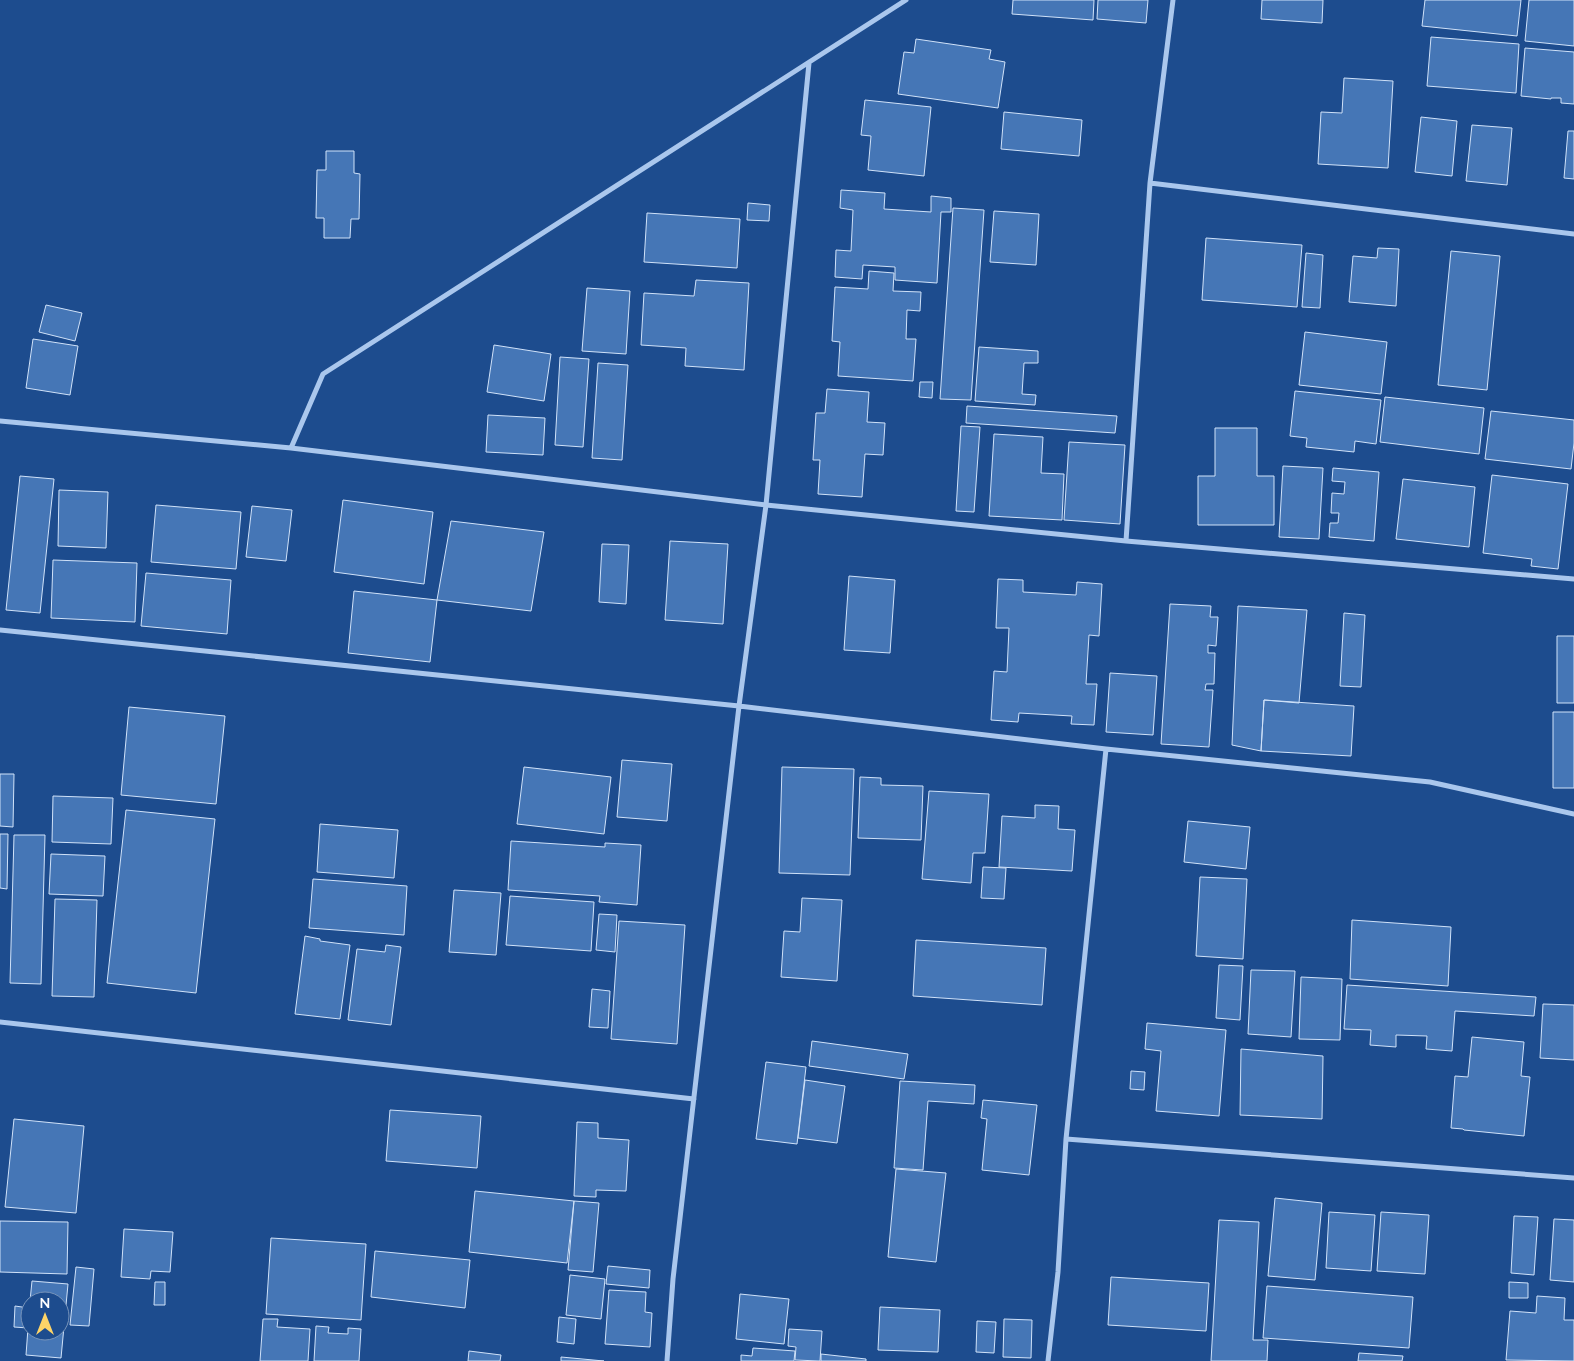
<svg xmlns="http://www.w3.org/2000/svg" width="1574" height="1361" font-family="Lato,sans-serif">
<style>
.building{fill:#4576b6;stroke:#d0e2f9}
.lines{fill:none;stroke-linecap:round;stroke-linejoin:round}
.minor{stroke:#aac7ed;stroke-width:5}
</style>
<rect width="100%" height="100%" fill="#1d4c8e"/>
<!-- building -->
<path class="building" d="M1013,0H1094L1093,20L1012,14Z
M1098,0H1148L1146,23L1097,19Z
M1262,0H1323L1322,23L1261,19Z
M1425,0H1521L1517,36L1422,26Z
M1529,0H1574V46L1525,41Z
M1431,37L1519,44L1516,93L1427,86Z
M916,39L991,50L989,59L1005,62L998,108L898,94L904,52L914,53Z
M1525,48L1574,52V104L1561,103V98H1551V99L1521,96Z
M1344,78L1393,81L1388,168L1318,164L1321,112L1342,113Z
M865,100L931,107L924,176L868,170L871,136L861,135Z
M1004,112L1082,120L1079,156L1001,149Z
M1421,117L1457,121L1452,176L1415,172Z
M1472,125L1512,128L1507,185L1466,181Z
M1568,131H1574V179L1564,178Z
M326,151H354V173L360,174L359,219H351L350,238H324V218H316L317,170H326Z
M841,190L885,193L884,209L931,212V196L951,198V212H941L937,283L895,280V267L863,265L862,279L835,277L836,250L851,251L853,210L840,208Z
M748,203L770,205L769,221L747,220Z
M953,208L984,210L971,400L940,399Z
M994,211L1039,214L1036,265L990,262Z
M647,213L740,219L737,268L644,262Z
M1206,238L1302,245L1297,307L1202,300Z
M1378,248L1399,249L1396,306L1349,302L1353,256L1377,258Z
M1451,251L1500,256L1487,390L1438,385Z
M1306,253L1323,255L1320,308L1302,307Z
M869,271L894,273L893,291L921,292L920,311L907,310L906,339H916L913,381L838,376L840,342L832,341L835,287L868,289Z
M696,280L749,283L744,370L685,366L686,348L641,345L644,293L694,296Z
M587,288L630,291L626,354L582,351Z
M46,305L82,313L75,341L39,332Z
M1305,332L1387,342L1381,394L1299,385Z
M33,339L78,346L70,395L26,388Z
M494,345L551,354L544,401L487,392Z
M979,347L1038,351V363H1024L1022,394L1036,395L1035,405L975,401Z
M560,357L589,359L583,447L555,445Z
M598,363L628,365L622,460L592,458Z
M920,382H933L932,398L919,397Z
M827,389L869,392L867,422L885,423L883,455L865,454L862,497L818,494L820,460H813L816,413H825Z
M1295,391L1381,400L1376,444L1355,441L1354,452L1306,447L1307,438L1290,436Z
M1385,397L1484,408L1479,454L1380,442Z
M967,406L1117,416L1115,433L966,423Z
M1491,411L1574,420V443L1571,469L1485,459Z
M488,415L545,418L543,455L486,452Z
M961,426L980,427L974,512L956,511Z
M1215,428H1257V476H1274V525H1198V476H1215Z
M994,434L1043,437L1041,473L1064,474L1062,520L989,516Z
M1069,442L1125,445L1120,524L1064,520Z
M1283,466L1323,468L1319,539L1279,537Z
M1333,468L1379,472L1374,541L1329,537L1330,523H1338L1339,513H1331L1332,493L1344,494L1345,482L1332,481Z
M1492,475L1568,484L1558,569L1531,566L1532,559L1483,553Z
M20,476L54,479L40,613L6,610Z
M1403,479L1475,487L1469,547L1396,539Z
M59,490L108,492L106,548L58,546Z
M343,500L433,512L424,584L334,572Z
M156,505L241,512L236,569L151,562Z
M252,506L292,510L286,561L246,557Z
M451,521L544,532L531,611L437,600Z
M670,541L728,544L723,624L665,620Z
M602,544L629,545L626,604L599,602Z
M53,560L137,563L135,622L51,618Z
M146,573L231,580L227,634L141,626Z
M849,576L895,580L890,653L844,650Z
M998,579L1023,580V592L1076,595L1077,582L1102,584L1099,636L1089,635L1086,684H1097L1094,725L1071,724L1072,716L1019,713L1018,722L991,720L994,671L1007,672L1009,628H996Z
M354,591L437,600L430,662L348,653Z
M1170,604L1211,606L1210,617H1218L1216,646L1208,645V653H1215L1214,684H1206L1205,690H1213L1209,747L1161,744Z
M1238,606L1307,610L1299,703L1264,700L1261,751L1232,745Z
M1344,613L1365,615L1361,687L1340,686Z
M1557,636H1574V703H1557Z
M1110,673L1157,676L1153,735L1106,732Z
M1264,700L1354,706L1351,756L1261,751Z
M129,707L225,716L216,804L121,795Z
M1553,712H1574V788H1553Z
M622,760L672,764L667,821L617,817Z
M524,767L611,777L604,834L517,824Z
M782,767L854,769L850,875L779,873Z
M0,774H14L13,827L0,826Z
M860,777L881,778V785L923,786L921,840L858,838Z
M929,791L989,794L985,853H973L971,883L922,879Z
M53,796L113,798L111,844L52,842Z
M1035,805L1059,806L1058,829L1075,830L1072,871L999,867L1002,816L1035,818Z
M126,810L215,819L196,993L107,983Z
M1188,821L1250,827L1246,869L1184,862Z
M320,824L398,830L394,878L317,872Z
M0,834H8L7,889L0,888Z
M14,835H45L41,984L10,983Z
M511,841L605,847V843L641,845L637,905L599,902L600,896L508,890Z
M51,854L105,856L103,896L49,894Z
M983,867L1006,868L1004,899L981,898Z
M1200,877L1247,879L1243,959L1196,956Z
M313,879L407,886L404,935L309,928Z
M454,890L501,893L496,955L449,952Z
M510,896L594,902L591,951L506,945Z
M802,898L842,900L837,981L781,977L784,931L800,932Z
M55,899L97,900L94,997L52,996Z
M599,914L617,915L615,952L596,950Z
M1352,920L1451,927L1448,986L1350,979Z
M619,921L685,925L677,1044L611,1039Z
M305,936L320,939V941L350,945L340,1019L295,1014Z
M916,940L1046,948L1042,1005L913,996Z
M386,945L401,947L391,1025L348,1020L357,949L385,952Z
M1219,965L1243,966L1240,1020L1216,1018Z
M1251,970L1295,971L1291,1037L1248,1034Z
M1301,977L1342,979L1340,1040L1299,1039Z
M1347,985L1536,997L1534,1016L1455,1011L1452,1051L1426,1049L1427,1036L1396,1035V1047L1370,1045L1371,1030L1344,1029Z
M592,989L610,991L608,1028L589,1027Z
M1543,1004L1574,1005V1060L1540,1058Z
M1147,1023L1226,1030L1219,1116L1156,1111L1161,1051L1145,1049Z
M1472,1037L1524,1042L1521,1076L1530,1077L1524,1136L1464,1130L1463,1129L1451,1128L1455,1076L1468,1077Z
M812,1041L908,1054L904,1079L809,1066Z
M1241,1049L1323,1056L1322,1119L1240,1115Z
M766,1062L806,1067L797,1144L756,1139Z
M1131,1071L1145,1072L1144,1090L1130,1089Z
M805,1080L845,1086L837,1143L798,1138Z
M900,1081L975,1085L974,1104L928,1101L923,1170L894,1168Z
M983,1100L1037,1105L1029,1175L982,1170L987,1119L981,1118Z
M390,1110L481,1116L477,1168L386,1161Z
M14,1119L84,1126L76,1213L5,1207Z
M577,1122L598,1123V1138L629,1140L626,1191L596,1190V1197L574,1196Z
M896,1169L946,1173L936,1262L888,1257Z
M475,1191L574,1201L567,1263L469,1252Z
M1275,1198L1322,1203L1315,1280L1268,1276Z
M574,1201L599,1203L593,1272L568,1270Z
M1329,1212L1375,1215L1371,1271L1326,1268Z
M1381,1212L1429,1215L1425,1274L1377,1271Z
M1514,1216L1538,1217L1534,1275L1511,1273Z
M1554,1219L1574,1220V1282L1550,1280Z
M1219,1220L1259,1222L1253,1340H1268L1267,1361H1211Z
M0,1221L68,1222L67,1274L0,1272Z
M124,1229L173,1232L170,1272L151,1271L150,1279L121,1277Z
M271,1238L366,1244L361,1320L266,1314Z
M375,1251L470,1260L465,1308L371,1297Z
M608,1266L650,1270L649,1288L606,1284Z
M76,1267L94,1269L89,1326L70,1325Z
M570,1275L605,1279L601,1319L566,1315Z
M1111,1277L1209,1283L1206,1331L1108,1325Z
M32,1281L68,1284L61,1358L26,1355L28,1328L14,1327L15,1306L29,1308L30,1301V1331H60V1301H30Z
M155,1282H165V1305H154Z
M1509,1282L1528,1283V1298H1509Z
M1267,1286L1413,1297L1409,1348L1263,1338Z
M609,1290L646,1292L645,1312L652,1313L650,1347L605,1344Z
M740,1294L789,1299L784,1344L736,1339Z
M1537,1296L1565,1298L1564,1320H1574V1361L1506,1360L1510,1311L1536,1313Z
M880,1307L940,1310L938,1352L878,1350Z
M559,1317L576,1319L574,1344L557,1342Z
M263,1319H278L277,1327L310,1329L308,1361H260Z
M1004,1319L1032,1320L1031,1358L1003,1357Z
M977,1321L996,1322L994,1353L976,1352Z
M316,1326L329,1327L328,1333L348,1334V1328L361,1329L359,1361H314Z
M789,1329L822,1331L820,1361L795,1360L796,1347L788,1346Z
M753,1348L795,1351L794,1361H741V1355L752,1356Z
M469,1351L501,1355L500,1361H468Z
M1359,1353L1403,1356L1402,1361H1358Z
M821,1354L866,1359V1361H821Z
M561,1357L604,1361H561Z"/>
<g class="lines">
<!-- minor -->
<path class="minor" d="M1150,183L1574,234
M0,421L291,448L766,505L1126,541L1574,579
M291,448L323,374L906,0
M1126,541L1150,183L1173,0
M0,630L739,706L1106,749L1430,782L1574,814
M0,1022L694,1099
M1066,1139L1574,1178
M667,1361L673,1279L739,706L766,505L809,63
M1048,1361L1058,1272L1066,1139L1106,749"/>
</g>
<!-- north arrow -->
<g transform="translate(45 1316)"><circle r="24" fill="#1d4c8e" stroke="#7794bb"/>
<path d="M0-4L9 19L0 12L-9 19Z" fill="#fdd468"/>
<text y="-8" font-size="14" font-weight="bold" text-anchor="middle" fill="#ffffff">N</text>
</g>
</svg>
